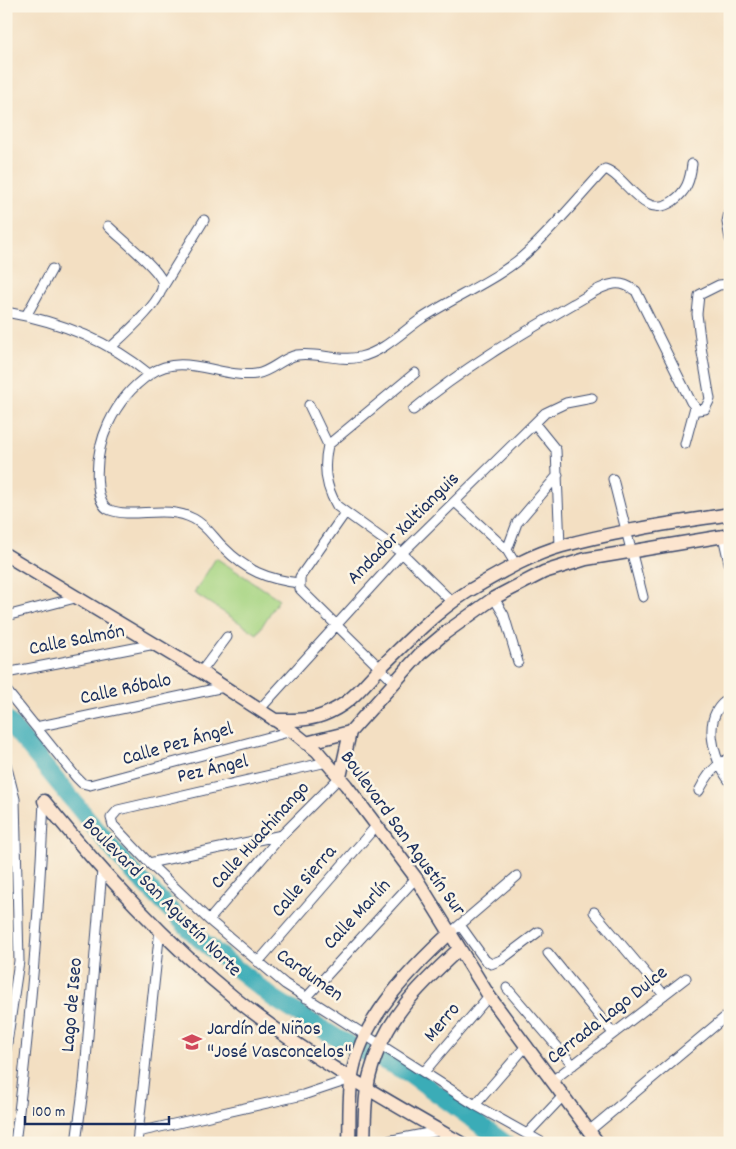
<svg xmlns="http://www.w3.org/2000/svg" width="736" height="1149" font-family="Dekko,sans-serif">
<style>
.green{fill:#a5d481;stroke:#608270}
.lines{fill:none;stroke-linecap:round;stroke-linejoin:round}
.river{stroke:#3bacb7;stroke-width:18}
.street-casing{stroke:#3b496d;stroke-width:11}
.secondary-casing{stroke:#3b496d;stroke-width:15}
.street{stroke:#fff;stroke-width:9}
.secondary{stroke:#fce5cf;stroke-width:12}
.labels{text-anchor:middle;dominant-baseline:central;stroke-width:5;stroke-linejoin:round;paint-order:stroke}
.street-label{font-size:20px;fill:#1b2f5e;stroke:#fcf5e5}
.poi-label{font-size:20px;fill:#1b2f5e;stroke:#fcf5e5;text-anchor:start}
</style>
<rect width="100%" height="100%" fill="#fcf5e5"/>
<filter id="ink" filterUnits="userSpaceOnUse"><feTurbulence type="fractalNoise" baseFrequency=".02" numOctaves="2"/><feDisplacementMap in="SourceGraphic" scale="10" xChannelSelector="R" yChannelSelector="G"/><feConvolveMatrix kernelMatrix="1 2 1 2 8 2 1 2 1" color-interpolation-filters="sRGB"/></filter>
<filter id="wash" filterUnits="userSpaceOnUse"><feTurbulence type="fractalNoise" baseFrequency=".0096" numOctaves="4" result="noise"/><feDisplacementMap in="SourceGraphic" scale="20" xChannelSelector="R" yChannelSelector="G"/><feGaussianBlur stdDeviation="1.12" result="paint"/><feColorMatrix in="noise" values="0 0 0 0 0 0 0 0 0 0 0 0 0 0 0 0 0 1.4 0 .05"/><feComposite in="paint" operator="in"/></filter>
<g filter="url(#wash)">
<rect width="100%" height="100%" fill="#f3dfc2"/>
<!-- green -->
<path class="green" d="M216,558L279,599L257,634L194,593Z"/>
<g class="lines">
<!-- river -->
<path class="river" d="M6,719L124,863L198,938L273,998L337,1038L410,1074L505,1143"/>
</g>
</g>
<g filter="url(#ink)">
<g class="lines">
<defs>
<path id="street" d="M730,208L727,222L730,239
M108,226C120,238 157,267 162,281C168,297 122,337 110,348
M163,287L204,220
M6,312C58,321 108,340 149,374
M26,316L52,269
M415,373L328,445C323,467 325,486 337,506L402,553L452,602
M309,405L328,445
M413,410C462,369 518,336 573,304C587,297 599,286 614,284C623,283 628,286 636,291L691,402L698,410L705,409L710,399L701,347L697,314L699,295L719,285L730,284
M535,424L556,450L560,546
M685,444L695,407
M613,479L643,597
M455,502L507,550L516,565
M345,513L300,577V589L394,682
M723,536L730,567
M507,550L517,523L558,475
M299,583C266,579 247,571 223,547C213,537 207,526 194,519C166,504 133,519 110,510C101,507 99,495 98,487C93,443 114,399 150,374C183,351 221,379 256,374C271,372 282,358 297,355C318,352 339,362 360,357C383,352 402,332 421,319C457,295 500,279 531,249C557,224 581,195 605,169C627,176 643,222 673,201C687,191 690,180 692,164
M494,598L504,615L518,662
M6,616L79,597
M201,672L227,637
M6,673L155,644
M6,690L76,777L82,783L90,785L292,731
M730,698C699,716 714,760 730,782
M259,710L402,553L545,413L566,403L592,398
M36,727L224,687
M327,762L118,810L111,818L113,825L149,863L209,920L285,984L475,1105L543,1143
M6,764L15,799L19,961L6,1050
M699,791C707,776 714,765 730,758
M149,863L282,835
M594,912L664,995
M209,920L282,835L340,777
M460,925L485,960L491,964L501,960L538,932
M455,929L517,876
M548,953L613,1033
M258,962L377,825
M507,988L573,1065
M306,998L416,878
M424,1072L489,996
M552,1081L686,978
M475,1105L527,1045
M589,1131L730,1013
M138,1132L303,1095L351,1079
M527,1134L563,1096
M15,1143C30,1029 39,915 44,801
M76,1143L84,1083L102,870
M137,1143L160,929
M377,1143L439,1131"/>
<path id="secondary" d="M6,555L201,672L292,731L317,751L346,785L416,878L489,996L598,1143
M274,720C290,720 307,721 323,715C353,703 362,686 383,665C413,636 442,605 479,585C505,570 533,554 562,546C616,531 674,523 730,514
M306,743L350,732
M340,777L350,732L420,654L445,633L494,598L544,572L586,559L730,535
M44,801C102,872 165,942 237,1000C306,1055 384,1099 461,1143
M349,1143C350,1119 348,1093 353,1070C364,1016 412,968 451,932
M364,1143C365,1121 364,1096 370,1074C385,1018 418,987 459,949"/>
</defs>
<!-- street casing -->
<use href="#street" class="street-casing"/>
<!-- secondary casing -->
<use href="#secondary" class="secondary-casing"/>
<!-- street -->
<use href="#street" class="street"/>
<!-- secondary -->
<use href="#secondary" class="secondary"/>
</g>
</g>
<!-- icons -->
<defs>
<symbol id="school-bare" viewBox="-9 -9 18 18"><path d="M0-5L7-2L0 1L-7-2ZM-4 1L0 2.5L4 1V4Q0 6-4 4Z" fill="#d1495b" stroke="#fcf5e5" stroke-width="2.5" paint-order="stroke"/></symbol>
</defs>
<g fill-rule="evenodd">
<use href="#school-bare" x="178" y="1028" width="28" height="28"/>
</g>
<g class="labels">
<!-- street labels -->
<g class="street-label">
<text transform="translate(404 529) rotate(-45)">Andador Xaltianguis</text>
<text transform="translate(77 641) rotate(-11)">Calle Salmón</text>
<text transform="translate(126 690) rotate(-12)">Calle Róbalo</text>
<text transform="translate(178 745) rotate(-16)">Calle Pez Ángel</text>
<text transform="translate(213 770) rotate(-13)">Pez Ángel</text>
<text transform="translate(402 834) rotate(54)">Boulevard San Agustín Sur</text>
<text transform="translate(261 836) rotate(-48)">Calle Huachinango</text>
<text transform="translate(305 882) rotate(-49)">Calle Sierra</text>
<text transform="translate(161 898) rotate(45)">Boulevard San Agustín Norte</text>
<text transform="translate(358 915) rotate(-47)">Calle Marlín</text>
<text transform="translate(309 976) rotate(35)">Cardumen</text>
<text transform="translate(73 1005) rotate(-85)">Lago de Iseo</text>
<text transform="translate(608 1016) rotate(-38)">Cerrada Lago Dulce</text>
<text transform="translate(443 1023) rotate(-50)">Merro</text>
</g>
<!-- poi labels -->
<g class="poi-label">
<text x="207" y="1030">Jardín de Niños<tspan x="207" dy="23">"José Vasconcelos"</tspan></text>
</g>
</g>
<!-- margin -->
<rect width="736" height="1149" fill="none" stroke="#fcf5e5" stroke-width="25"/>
<!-- scale -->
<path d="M25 1116v8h144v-8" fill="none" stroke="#1b2f5e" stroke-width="2.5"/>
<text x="32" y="1116" font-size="15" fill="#1b2f5e" stroke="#fcf5e5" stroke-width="4" paint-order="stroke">100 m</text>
</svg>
